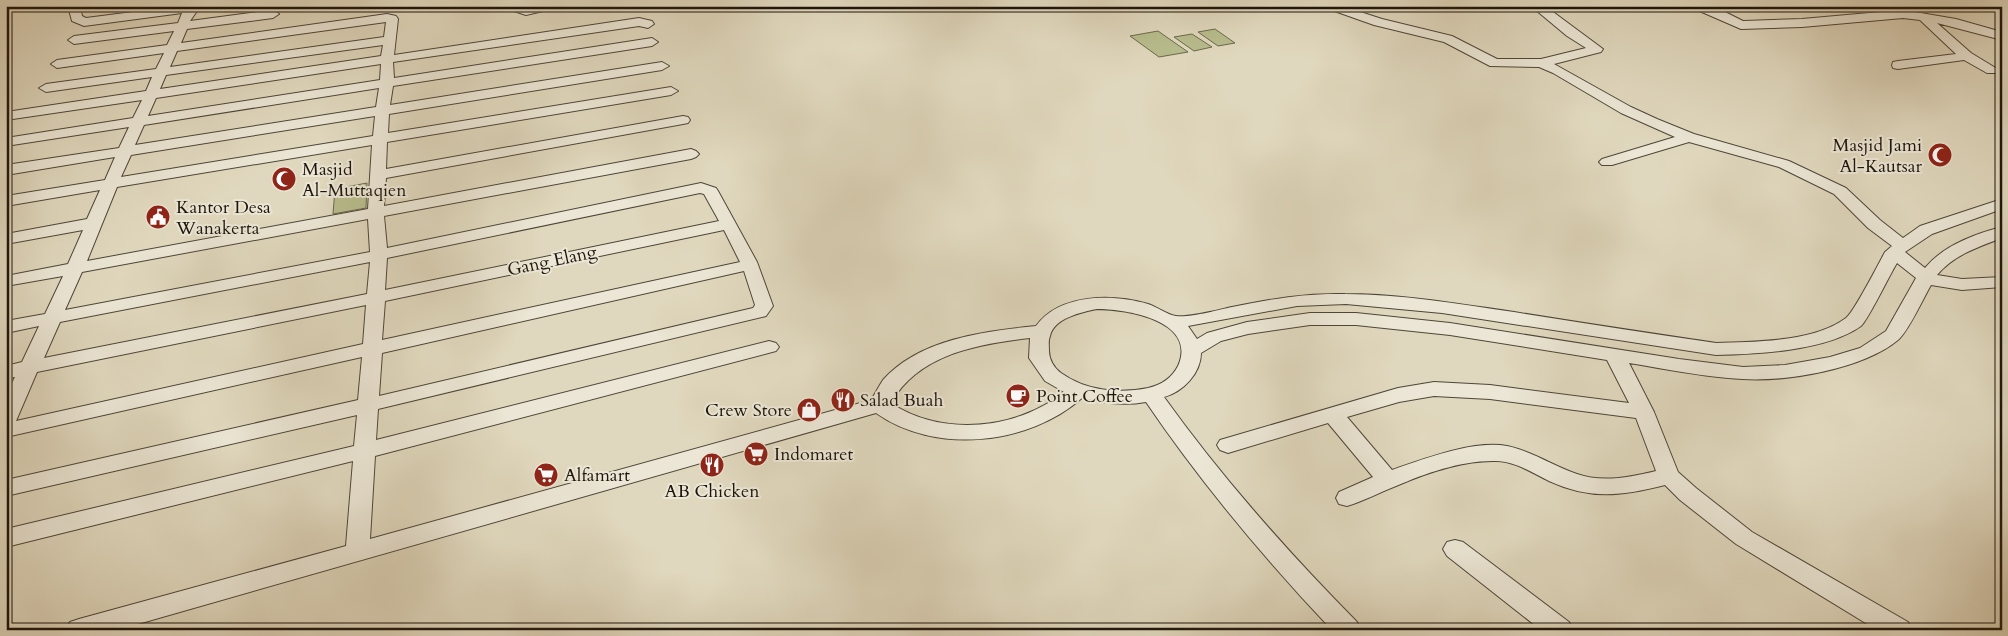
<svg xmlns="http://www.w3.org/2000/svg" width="2008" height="636" font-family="Cardo,serif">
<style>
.green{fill:#b8bd8d;stroke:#6a694c}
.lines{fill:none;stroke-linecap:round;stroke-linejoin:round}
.minor-casing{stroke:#4e4638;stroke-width:2}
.minor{fill:#ebe6d5;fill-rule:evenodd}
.labels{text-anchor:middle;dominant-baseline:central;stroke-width:4;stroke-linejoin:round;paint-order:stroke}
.poi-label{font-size:18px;fill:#1d150c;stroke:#ebe6d5;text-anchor:start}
.street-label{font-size:18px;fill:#1d150c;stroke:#ebe6d5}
</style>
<rect width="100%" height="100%" fill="#e0d8be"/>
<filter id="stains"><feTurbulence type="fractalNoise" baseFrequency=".004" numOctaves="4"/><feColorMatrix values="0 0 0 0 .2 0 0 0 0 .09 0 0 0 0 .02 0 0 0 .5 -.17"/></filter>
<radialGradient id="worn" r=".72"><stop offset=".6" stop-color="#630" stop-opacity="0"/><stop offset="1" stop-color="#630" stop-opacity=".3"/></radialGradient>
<!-- green -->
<path class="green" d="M1215,29L1235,43L1218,46L1198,32Z
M1158,31L1188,52L1159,57L1130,36Z
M1192,34L1212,47L1194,51L1174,37Z
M367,183L366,208L333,214L335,189Z"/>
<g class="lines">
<defs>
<path id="minor" d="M68,6H80L82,16L86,18L180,6H216L214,8L197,11L190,21L273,10L279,14L273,18L187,29L181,43L387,14L396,16L398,19L394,55L639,18L652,21L654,24L648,28L639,26L393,62L394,78L652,38L658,42L652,46L393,86L390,105L662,62L669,66L662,70L389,114L388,133L671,87L678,91L671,95L387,142L386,169L683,116L688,117L690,120L688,123L683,124L386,178L384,206L691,149L696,151L699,154L696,157L691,159L384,216L387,248L701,183L716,188L718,191L757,262L773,306L766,316L378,409L376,440L769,341L776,343L779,347L776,351L375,456L370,539L871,400C875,394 879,386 883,380C919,339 985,331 1036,326C1060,293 1113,294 1148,304C1157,307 1168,315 1176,316C1189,318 1218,310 1232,307C1272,299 1304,293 1345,294C1401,294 1458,304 1514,312C1581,323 1649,333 1716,343C1755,342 1814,342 1846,318C1854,312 1879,263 1885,252L1892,246L1868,228L1834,194L1779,167L1689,142L1612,165H1602L1599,162L1602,159L1675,137L1621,113L1553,73L1539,67L1490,66L1444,42L1374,25L1326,8L1324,6H1342L1382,19L1452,36L1497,59H1541L1586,48L1567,36L1531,6H1545L1603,49L1601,52L1554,64L1631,107L1657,119L1694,134L1789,161L1846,188L1880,220L1903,238L1920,226L2002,199V209L1932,234L1905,252L1925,268C1943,246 1974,234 2002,227V238C1978,247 1954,255 1937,275L1962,279L2002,277V287L1962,290L1931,285C1924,297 1908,332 1898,340C1863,369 1787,382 1742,379C1704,377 1666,369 1629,363L1654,412L1678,472L1696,488L1752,532L1908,622L1912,630H1877L1736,544L1680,500L1665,485C1622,496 1590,500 1549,481C1532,473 1515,461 1496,461C1463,460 1426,473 1396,486C1380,492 1364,501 1347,506L1339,504L1336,498L1339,492L1373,477L1328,423L1228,453L1220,450L1217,445L1220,440L1398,388L1434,382L1490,385L1629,403L1607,360L1450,335L1356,325H1310L1248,334L1221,341L1201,353C1201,373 1183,392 1164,397C1222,478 1288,552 1357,622L1361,630H1332C1264,558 1201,483 1146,402C1124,406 1104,403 1082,398C1029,445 935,455 876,413L117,630H66L70,622L79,619L346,546L353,461L6,547V529L354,446L357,415L6,496V480L358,400L362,357L6,437V396L15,377L6,378V366L22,362L39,326L6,333V321L45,314L63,276L6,286V276L68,264L83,230L6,244V234L87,219L100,190L6,206V196L105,180L115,157L6,175V165L119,148L129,127L6,146V138L133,118L142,100L6,120V112L146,91L152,77L46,92L39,88L46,84L156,69L164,53L57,68L51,64L57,60L167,45L174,31L74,44L68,40L74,36L178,23L182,13L84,26L72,21ZM386,22L384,37L170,67L177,51ZM383,45L381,56L160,89L166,75ZM381,64L380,80L148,116L156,98ZM379,88L376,107L135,145L144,125ZM375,116L373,136L121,177L131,155ZM372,145L368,209L87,261L117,187ZM700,193L704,194L719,221L385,290L387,258ZM368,219L370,252L65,310L82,272ZM724,230L740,262L382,340L385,301ZM370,262L367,294L44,358L60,322ZM1897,263L1916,278L1886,331L1860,348L1830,357L1785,365L1743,367L1679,359L1450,323L1356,313H1310L1247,322L1207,333L1197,339L1188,326L1297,306L1346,304L1442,313L1716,355C1758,354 1826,351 1861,326C1868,320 1890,274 1897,263ZM744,271L755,305L753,308L379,396L382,353ZM366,305L363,344L16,421L37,372ZM1097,309C1127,309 1198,321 1178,366C1172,378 1161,385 1148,388C1119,394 1086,391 1061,373C1054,368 1049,359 1049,351C1049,346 1048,341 1050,336C1054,318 1082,312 1097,309ZM1030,338L1029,358L1045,381L1064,392C1017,430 941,437 891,403C918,354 978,344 1030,338ZM1434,396L1490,399L1636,418L1656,471C1631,477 1602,483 1577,474C1553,466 1532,451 1507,446C1473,440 1424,459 1392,470L1347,417L1399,402Z
M511,6H558L556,8L526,15L514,11Z
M1688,6H1707L1721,10L1743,21L1802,19L1903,10L1956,19L2002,32V40L1937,23L1971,53L1999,70L1997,73H1987L1964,60L1898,69L1893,68L1892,65L1893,62L1898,61L1956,54L1920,20L1903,18L1802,27L1741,29Z
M1455,540L1463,542L1569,622L1573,630H1541L1447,556L1443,549L1447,542Z"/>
</defs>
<!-- minor casing -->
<use href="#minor" class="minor-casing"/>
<!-- minor -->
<use href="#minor" class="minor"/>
</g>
<!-- icons -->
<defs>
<symbol id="mosque-disc" viewBox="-11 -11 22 22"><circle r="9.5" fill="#8f2418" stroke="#ebe6d5"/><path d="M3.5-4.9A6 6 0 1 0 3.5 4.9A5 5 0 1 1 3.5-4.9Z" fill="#fff"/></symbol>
<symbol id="civic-disc" viewBox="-11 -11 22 22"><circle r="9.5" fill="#8f2418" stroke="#ebe6d5"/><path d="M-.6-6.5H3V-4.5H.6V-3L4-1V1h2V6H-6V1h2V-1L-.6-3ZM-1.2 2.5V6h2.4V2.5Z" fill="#fff"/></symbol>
<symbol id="cafe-disc" viewBox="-11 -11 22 22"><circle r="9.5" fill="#8f2418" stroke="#ebe6d5"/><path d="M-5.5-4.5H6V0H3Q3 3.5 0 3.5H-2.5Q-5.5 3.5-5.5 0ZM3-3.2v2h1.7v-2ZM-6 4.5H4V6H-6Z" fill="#fff"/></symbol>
<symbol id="restaurant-disc" viewBox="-11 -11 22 22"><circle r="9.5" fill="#8f2418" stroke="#ebe6d5"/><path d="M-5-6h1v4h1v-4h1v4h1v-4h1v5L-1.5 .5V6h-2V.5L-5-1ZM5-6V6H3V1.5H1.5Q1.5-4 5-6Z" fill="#fff"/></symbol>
<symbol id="shop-disc" viewBox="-11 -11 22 22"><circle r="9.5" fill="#8f2418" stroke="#ebe6d5"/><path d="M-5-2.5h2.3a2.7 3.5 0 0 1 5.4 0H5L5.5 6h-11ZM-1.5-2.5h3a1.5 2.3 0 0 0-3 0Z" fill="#fff"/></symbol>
<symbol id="supermarket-disc" viewBox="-11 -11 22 22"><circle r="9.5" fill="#8f2418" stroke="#ebe6d5"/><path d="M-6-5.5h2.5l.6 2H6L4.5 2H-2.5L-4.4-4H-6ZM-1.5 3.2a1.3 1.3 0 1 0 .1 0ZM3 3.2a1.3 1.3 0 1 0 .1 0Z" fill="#fff"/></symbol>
</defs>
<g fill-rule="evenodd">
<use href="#mosque-disc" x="1926" y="141" width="28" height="28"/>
<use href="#mosque-disc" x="270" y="165" width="28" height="28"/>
<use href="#civic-disc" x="144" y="203" width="28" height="28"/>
<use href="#cafe-disc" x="1004" y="382" width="28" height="28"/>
<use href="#restaurant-disc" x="829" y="386" width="28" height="28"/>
<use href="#shop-disc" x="795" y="396" width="28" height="28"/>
<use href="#supermarket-disc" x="742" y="440" width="28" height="28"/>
<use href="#restaurant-disc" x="698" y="451" width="28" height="28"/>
<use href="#supermarket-disc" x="532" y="461" width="28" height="28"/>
</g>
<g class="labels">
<!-- poi labels -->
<g class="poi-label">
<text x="1922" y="145" text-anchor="end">Masjid Jami<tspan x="1922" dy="21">Al-Kautsar</tspan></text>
<text x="302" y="169">Masjid<tspan x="302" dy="21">Al-Muttaqien</tspan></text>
<text x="176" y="207">Kantor Desa<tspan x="176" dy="21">Wanakerta</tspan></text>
<text x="1036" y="396">Point Coffee</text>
<text x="860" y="400">Salad Buah</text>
<text x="792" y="410" text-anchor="end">Crew Store</text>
<text x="774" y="454">Indomaret</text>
<text x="564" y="475">Alfamart</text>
<text x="712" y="491" text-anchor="middle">AB Chicken</text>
</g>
<!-- street labels -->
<g class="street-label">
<text transform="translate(552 261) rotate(-12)">Gang Elang</text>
</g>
</g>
<!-- margin -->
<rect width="2008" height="636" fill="none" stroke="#e0d8be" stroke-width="25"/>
<rect x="8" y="8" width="1993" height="621" fill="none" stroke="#1d150c" stroke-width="2.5"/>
<rect x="12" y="12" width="1983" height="611" fill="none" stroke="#1d150c"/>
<rect width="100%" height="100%" filter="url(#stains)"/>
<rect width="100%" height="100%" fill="url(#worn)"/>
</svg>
